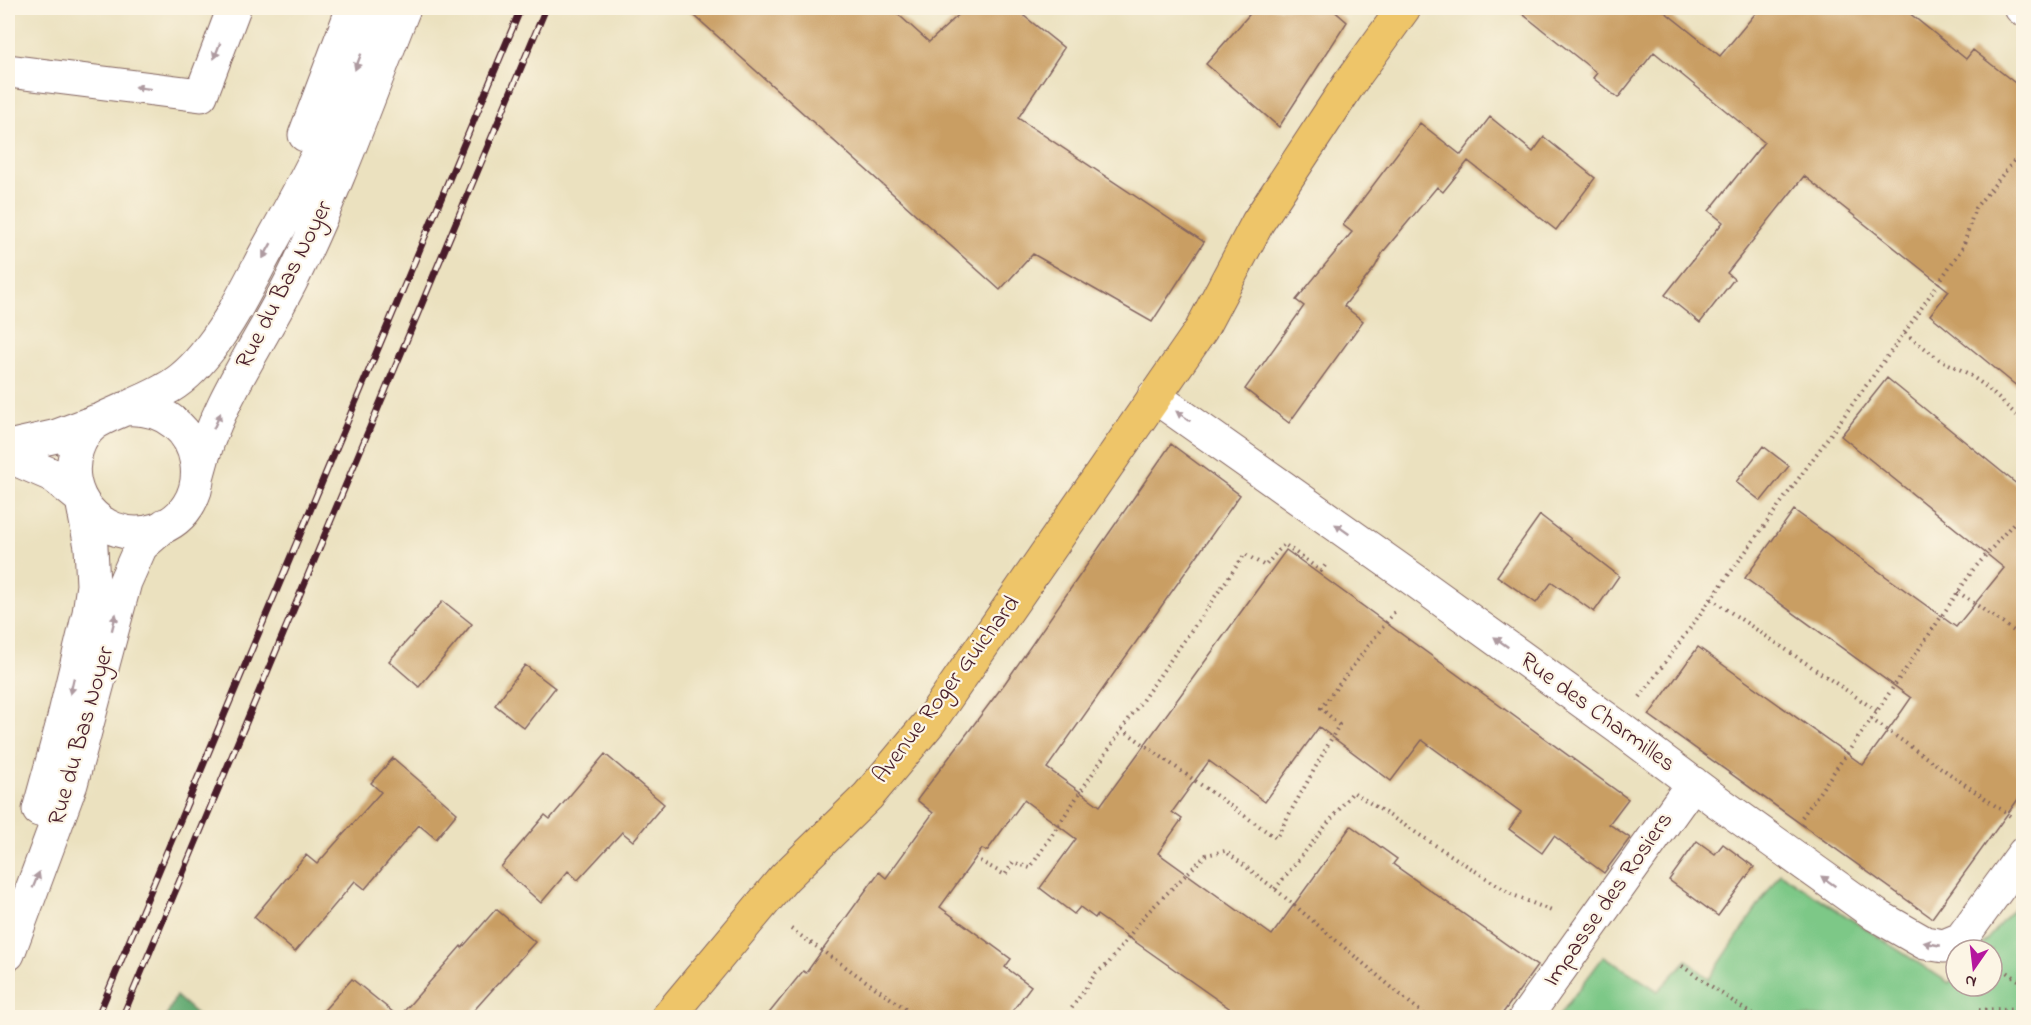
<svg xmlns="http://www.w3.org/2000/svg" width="2031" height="1025" font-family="'Indie Flower',sans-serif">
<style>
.green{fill:#7dc887;stroke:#647459;stroke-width:1.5}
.forest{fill:#66ac74;stroke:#586650;stroke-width:1.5}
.building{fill:#c99e64}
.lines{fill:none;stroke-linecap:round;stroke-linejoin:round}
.minor-casing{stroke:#82635f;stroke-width:35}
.major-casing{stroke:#82635f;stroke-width:35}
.path{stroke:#82635f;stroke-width:4;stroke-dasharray:1.5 4.5;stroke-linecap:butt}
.minor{stroke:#fff;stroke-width:33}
.major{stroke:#eec569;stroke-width:33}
.rail-casing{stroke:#4a1f2b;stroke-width:7}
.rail{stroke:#fcf5e5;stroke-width:4.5;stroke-dasharray:14;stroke-linecap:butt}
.oneway{fill:#ae9aa0}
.labels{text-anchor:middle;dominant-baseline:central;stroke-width:4.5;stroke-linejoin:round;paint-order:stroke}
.street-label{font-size:24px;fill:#4a1f2b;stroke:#fcf5e5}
</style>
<rect width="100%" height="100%" fill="#fcf5e5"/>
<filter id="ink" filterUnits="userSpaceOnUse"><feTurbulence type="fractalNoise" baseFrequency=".0167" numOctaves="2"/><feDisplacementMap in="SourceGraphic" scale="12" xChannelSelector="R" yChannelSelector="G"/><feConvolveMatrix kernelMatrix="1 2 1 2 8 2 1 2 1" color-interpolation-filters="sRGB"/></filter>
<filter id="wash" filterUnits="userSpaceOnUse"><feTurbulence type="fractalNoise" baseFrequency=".008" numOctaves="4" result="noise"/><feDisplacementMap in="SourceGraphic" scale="24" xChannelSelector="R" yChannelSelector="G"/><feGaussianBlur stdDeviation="1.35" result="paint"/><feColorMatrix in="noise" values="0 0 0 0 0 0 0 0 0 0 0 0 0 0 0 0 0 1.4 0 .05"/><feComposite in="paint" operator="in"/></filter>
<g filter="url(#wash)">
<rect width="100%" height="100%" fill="#ebe1bf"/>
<!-- green -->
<path class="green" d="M1780,873L1949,983L1956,975V986H1992V950H1978L2023,897V1017H1558L1604,956L1658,991L1687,960L1709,979Z"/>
<!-- forest -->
<path class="forest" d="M176,996L200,1017H166Z"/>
<g id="blocks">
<!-- building -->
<path class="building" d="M686,8H891L929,42L966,8H1014L1064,48L1018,118L1204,242L1152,322L1033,254L1000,290Z
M1255,8H1331L1347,22L1279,127L1206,64Z
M1515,8H1660L1720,56L1760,8H1903L1966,59L1973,50L2024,90V392L1930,315L1949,291L1804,176L1727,273L1734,279L1700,323L1665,295L1723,222L1709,211L1764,142L1654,52L1618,98L1593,78L1597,73Z
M1490,117L1533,152L1544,137L1595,178L1556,230L1468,161L1443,192L1437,187L1383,252L1375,267L1344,306L1363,321L1289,423L1245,389L1304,306L1296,300L1352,232L1343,225L1420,123L1461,155Z
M1887,378L2024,490V791L1932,918L1649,715L1698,647L1863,765L1902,711L1911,698L1745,578L1794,510L1956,627L2004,568L1841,436Z
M1171,444L1240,495L1047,768L1100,806L1286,550L1628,799L1609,824L1630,838L1604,873L1554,836L1542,853L1509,829L1521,812L1422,740L1391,781L1319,727L1265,802L1209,761L1172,812L1182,819L1158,853L1272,935L1351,826L1397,859L1393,864L1537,966L1500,1017H1242L1097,915L1095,918L1080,907L1074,914L1040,888L1076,839L1024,800L987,851L982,849L940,907L1011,959L1005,967L1031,986L1008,1017H766L803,971L806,973L879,872L886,878L933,813L917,800L1005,683Z
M1763,446L1789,466L1761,501L1736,482Z
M1540,515L1619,576L1594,612L1552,582L1536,603L1497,576Z
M443,601L472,624L419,687L389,661Z
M525,665L555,688L524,728L495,705Z
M605,754L664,804L633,841L622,832L578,880L568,871L541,903L501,867L545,815L550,819Z
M393,758L457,813L436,839L419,825L365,889L355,881L295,952L254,917L306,855L317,864L381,792L371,783Z
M1697,841L1715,854L1723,844L1754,867L1718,916L1669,880Z
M496,909L535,942L468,1017H399L461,946L462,948Z
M352,979L399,1017H318Z"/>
</g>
</g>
<g filter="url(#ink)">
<use href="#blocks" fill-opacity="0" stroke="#82635f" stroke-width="1.5"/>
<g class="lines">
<defs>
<path id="minor" d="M2021,8L2024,10
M8,71L201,95L234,8
M305,135L353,8
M1154,396L1417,582L1618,727L1718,802L1876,915L1925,943L1944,946L1961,939L2024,853
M124,409C210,402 224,517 147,532C100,540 61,494 77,449C87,421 103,419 127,408C139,402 152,397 164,390C182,381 198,364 210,348C232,319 248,286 265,254C287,214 309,175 328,134C347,92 363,50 379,8
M8,447L57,436L97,421
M8,456L52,475L78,496
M198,474C216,400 265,337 297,269C338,184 369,95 404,8
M39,810L61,730L89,613L93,585L91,547L83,505
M8,954L71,784L125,582L141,546L165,525
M1525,1018L1693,783"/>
<path id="major" d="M667,1018L784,878L868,796L929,723L1201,330L1258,222L1349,84L1404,8"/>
</defs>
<!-- minor casing -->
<use href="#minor" class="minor-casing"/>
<!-- major casing -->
<use href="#major" class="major-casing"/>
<!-- path -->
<path class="path" d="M1905,333L1939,359L1967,373L1984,385L2024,422
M1958,592L2024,638
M1711,599L1877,711
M1640,697L1905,332L1963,247L1975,208L2024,149
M1871,719L2013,818
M1122,729L1276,838L1339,725L1321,708L1395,611
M1802,817L1877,711L1973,570L2024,511
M980,861L1005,875L1013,862L1030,868L1122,729L1245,554L1265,566L1284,544L1321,571L1327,563
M1275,889L1353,792L1511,894L1554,912
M791,929L919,1018
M1993,962L2024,984
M1682,966L1757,1018
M1065,1018L1096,973L1108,964L1145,915L1206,855L1225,851L1275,889L1428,1018
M1454,1018L1464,1013
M1971,1018L1977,1010L2024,1008"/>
<!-- minor -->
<use href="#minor" class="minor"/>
<!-- major -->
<use href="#major" class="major"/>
<defs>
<path id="rail" d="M97,1018L521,8
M122,1018L546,8"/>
</defs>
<!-- rail casing -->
<use href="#rail" class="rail-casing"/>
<!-- rail -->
<use href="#rail" class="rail"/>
</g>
<!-- one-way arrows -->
<defs><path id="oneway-solid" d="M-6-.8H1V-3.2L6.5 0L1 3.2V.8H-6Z" transform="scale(1.5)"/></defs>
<g class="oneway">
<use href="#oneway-solid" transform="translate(217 51) rotate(111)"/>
<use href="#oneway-solid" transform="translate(358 62) rotate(111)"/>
<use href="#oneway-solid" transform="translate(143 88) rotate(-173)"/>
<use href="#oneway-solid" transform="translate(267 251) rotate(119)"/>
<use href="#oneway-solid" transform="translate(1183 416) rotate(-145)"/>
<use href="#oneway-solid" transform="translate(217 421) rotate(-66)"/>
<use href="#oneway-solid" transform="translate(1342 529) rotate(-145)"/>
<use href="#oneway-solid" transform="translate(114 622) rotate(-76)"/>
<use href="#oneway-solid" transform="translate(1501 642) rotate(-144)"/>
<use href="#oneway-solid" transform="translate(72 686) rotate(103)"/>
<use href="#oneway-solid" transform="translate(36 880) rotate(-68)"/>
<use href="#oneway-solid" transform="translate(1828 881) rotate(-145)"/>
<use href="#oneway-solid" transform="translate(1932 944) rotate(-169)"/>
</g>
</g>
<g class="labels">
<!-- street labels -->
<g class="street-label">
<text transform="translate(285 285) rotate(-63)">Rue du Bas Noyer</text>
<text transform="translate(947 690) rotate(-53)">Avenue Roger Guichard</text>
<text transform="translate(1597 713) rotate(36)">Rue des Charmilles</text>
<text transform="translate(82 736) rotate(-74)">Rue du Bas Noyer</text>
<text transform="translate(1609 900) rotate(-55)">Impasse des Rosiers</text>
</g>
</g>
<!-- margin -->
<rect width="2031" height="1025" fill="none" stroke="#fcf5e5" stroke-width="30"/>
<!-- north arrow -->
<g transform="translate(1974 968) rotate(194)"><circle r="28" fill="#fcf5e5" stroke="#b59f9b" stroke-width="1.5"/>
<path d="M0-4.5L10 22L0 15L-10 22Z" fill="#b5179e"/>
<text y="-9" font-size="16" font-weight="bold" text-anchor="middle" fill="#4a1f2b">N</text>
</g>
</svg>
